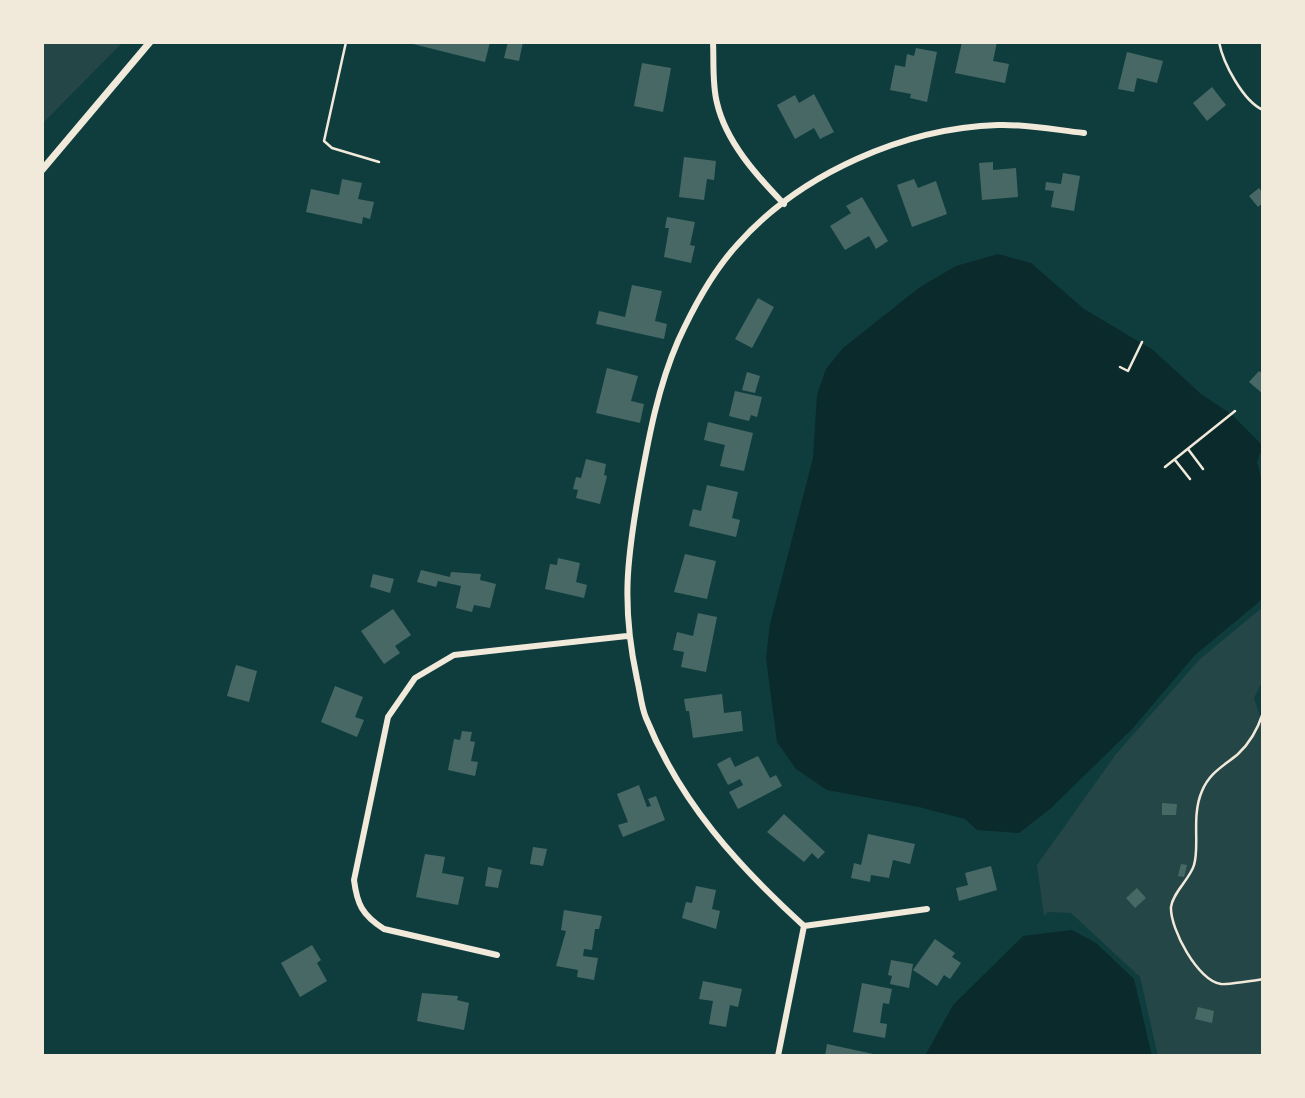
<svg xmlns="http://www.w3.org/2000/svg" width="1305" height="1098" font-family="Figtree,sans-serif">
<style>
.green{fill:#244646}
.water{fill:#0a2a2b}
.building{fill:#486865}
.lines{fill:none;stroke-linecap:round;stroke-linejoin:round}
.path{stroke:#f1e9da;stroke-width:2.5}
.service{stroke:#f1e9da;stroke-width:2.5}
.minor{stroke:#f1e9da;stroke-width:6}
.tertiary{stroke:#f1e9da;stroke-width:7}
</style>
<rect width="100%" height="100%" fill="#0f3d3e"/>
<!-- green -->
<path class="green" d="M42,42H123L42,124Z
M1263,607V680L1254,698L1263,725V1056H1158L1140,977L1071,913L1048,912L1044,916L1037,865L1116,754L1200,659Z"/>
<!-- water -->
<path class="water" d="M998,254L1031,263L1084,309L1153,350L1201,394L1231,414L1263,446L1257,462L1263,486V596L1260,601L1195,655L1133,728L1050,809L1019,833L977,830L965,819L919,807L827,790L796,769L777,742L766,658L770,624L813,458L817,395L826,369L843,348L920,287L956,266Z
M1072,930L1096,943L1134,979L1152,1056H925L953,1005L1023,936Z"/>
<!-- building -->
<path class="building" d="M405,42H490L485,62Z
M508,42H523L519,61L504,58Z
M962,42H997L993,61L1009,64L1005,83L955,73Z
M916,48L937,52L927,102L910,98L911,94L890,90L895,65L905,67L907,54L914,56Z
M1127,52L1163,61L1157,83L1137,78L1134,92L1118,89Z
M642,63L671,68L663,112L634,106Z
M1212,87L1226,105L1207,121L1193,103Z
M814,94L834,132L820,139L814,128L795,139L777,105L795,95L799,103Z
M684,157L716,161L714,180L707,179L704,200L679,197Z
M993,162V170L1016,168L1018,197L982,200L979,163Z
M1063,173L1080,176L1074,211L1051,207L1054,191L1045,190L1046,182L1061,184Z
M342,179L362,183L358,199L374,202L370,219L363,217L362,224L306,212L311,189L339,195Z
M914,179L918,188L936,181L947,214L912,227L897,185Z
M1259,188L1263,193V203L1258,207L1249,196Z
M862,197L888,241L876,249L869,236L845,250L830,226L851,213L846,206Z
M667,217L695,222L690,245L695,246L691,263L664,257L669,228H665Z
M632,285L662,291L655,321L667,324L664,339L596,324L599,311L625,317Z
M758,298L774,307L752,348L735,339Z
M607,368L638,376L631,401L644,404L640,423L596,413Z
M1259,371L1263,374V394L1249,382Z
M747,372L760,376L755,393L742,390Z
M735,391L762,397L757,417L751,415L749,421L729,416Z
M708,422L753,433L744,471L720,466L725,445L704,440Z
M586,459L606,464L604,475L607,476L600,504L576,498L578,490L573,489L576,477L581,478Z
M707,485L738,492L732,518L740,520L736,537L689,526L693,509L701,511Z
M685,554L716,561L707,599L674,592Z
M558,558L580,563L576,582L587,585L584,598L545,589L550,564L557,565Z
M421,570L450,577L451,572L481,574L480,580L496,584L490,608L474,605L472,612L456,608L461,586L438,581L436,587L417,582Z
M373,574L394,579L390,593L370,587Z
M393,609L411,635L395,646L400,653L384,664L361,631Z
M698,613L717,617L706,672L681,667L684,652L673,650L677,632L693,636Z
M236,665L257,671L249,702L227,696Z
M335,686L363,697L355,717L364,720L357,737L321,722Z
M722,694L724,713L741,711L743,731L693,738L689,711H686L684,699Z
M462,731L472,732L470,741L475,742L471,761L478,762L475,776L448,770L454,739L460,740Z
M758,756L770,778L776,775L782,786L738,809L729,792L743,785L740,779L728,785L717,764L730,757L735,767Z
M639,785L647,807L651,806L648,799L656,796L665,820L623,837L618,825L628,822L617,794Z
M1162,803L1177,804L1176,815H1162Z
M784,814L825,852L818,859L812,853L804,862L767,832Z
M868,834L915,844L910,864L893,860L889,878L871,875L870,882L851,878L854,863L861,865Z
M533,847L547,849L543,866L530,864Z
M425,854L445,857L442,873L464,877L458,905L416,897Z
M1181,864L1187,865L1184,877L1178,876Z
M991,866L997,890L959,901L956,888L968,885L965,873Z
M488,867L502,870L498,888L485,886Z
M696,886L716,890L712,909L720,911L716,929L682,918L686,902L692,903Z
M1137,888L1146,898L1135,908L1126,898Z
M564,910L602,916L599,929H595L592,950L584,949L583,956L598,958L594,980L577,977L578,970L556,966L566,931L561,930Z
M935,939L955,953L952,957L961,963L950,979L944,975L937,986L913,970Z
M312,945L321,960L317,963L327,981L300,997L281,963Z
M891,960L913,964L909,988L890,984L892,976L888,975Z
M703,981L742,989L738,1007L730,1005L726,1027L709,1024L713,1001L699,999Z
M862,983L892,989L889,1004L883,1003L880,1023L887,1024L885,1038L853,1032Z
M422,993L458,996L457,1000L469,1003L464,1030L417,1021Z
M1198,1007L1214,1011L1212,1023L1195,1019Z
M827,1044L878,1055V1056H825Z"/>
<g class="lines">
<!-- path -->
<path class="path" d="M1120,367L1128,371L1142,342
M1188,449L1203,469
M1175,460L1190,479
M1165,467L1235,411
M1263,713C1258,728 1250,743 1238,754C1224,766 1210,772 1202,791C1191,816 1200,846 1194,865C1190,879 1173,892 1171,907C1170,929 1198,981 1221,984C1225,985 1258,980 1263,979"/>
<!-- service -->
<path class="service" d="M346,42L324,141L332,148L379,162
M1219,42C1223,63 1243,101 1263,110"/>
<!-- minor -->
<path class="minor" d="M713,42C714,61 712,84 717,103C726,142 757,176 784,204
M927,909L804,926C737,865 680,802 646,718C641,706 640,691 637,679C621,605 627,558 640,485C649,436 658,387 678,341C693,308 713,271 738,244C801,173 905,128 998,125C1026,124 1056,130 1084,133
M497,955L384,929C362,915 357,904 354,880L388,717L415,678L454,655L627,636
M778,1056L804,926"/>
<!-- tertiary -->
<path class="tertiary" d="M42,170L150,42"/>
</g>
<!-- border -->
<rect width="1305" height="1098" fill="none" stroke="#f1e9da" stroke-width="88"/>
</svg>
